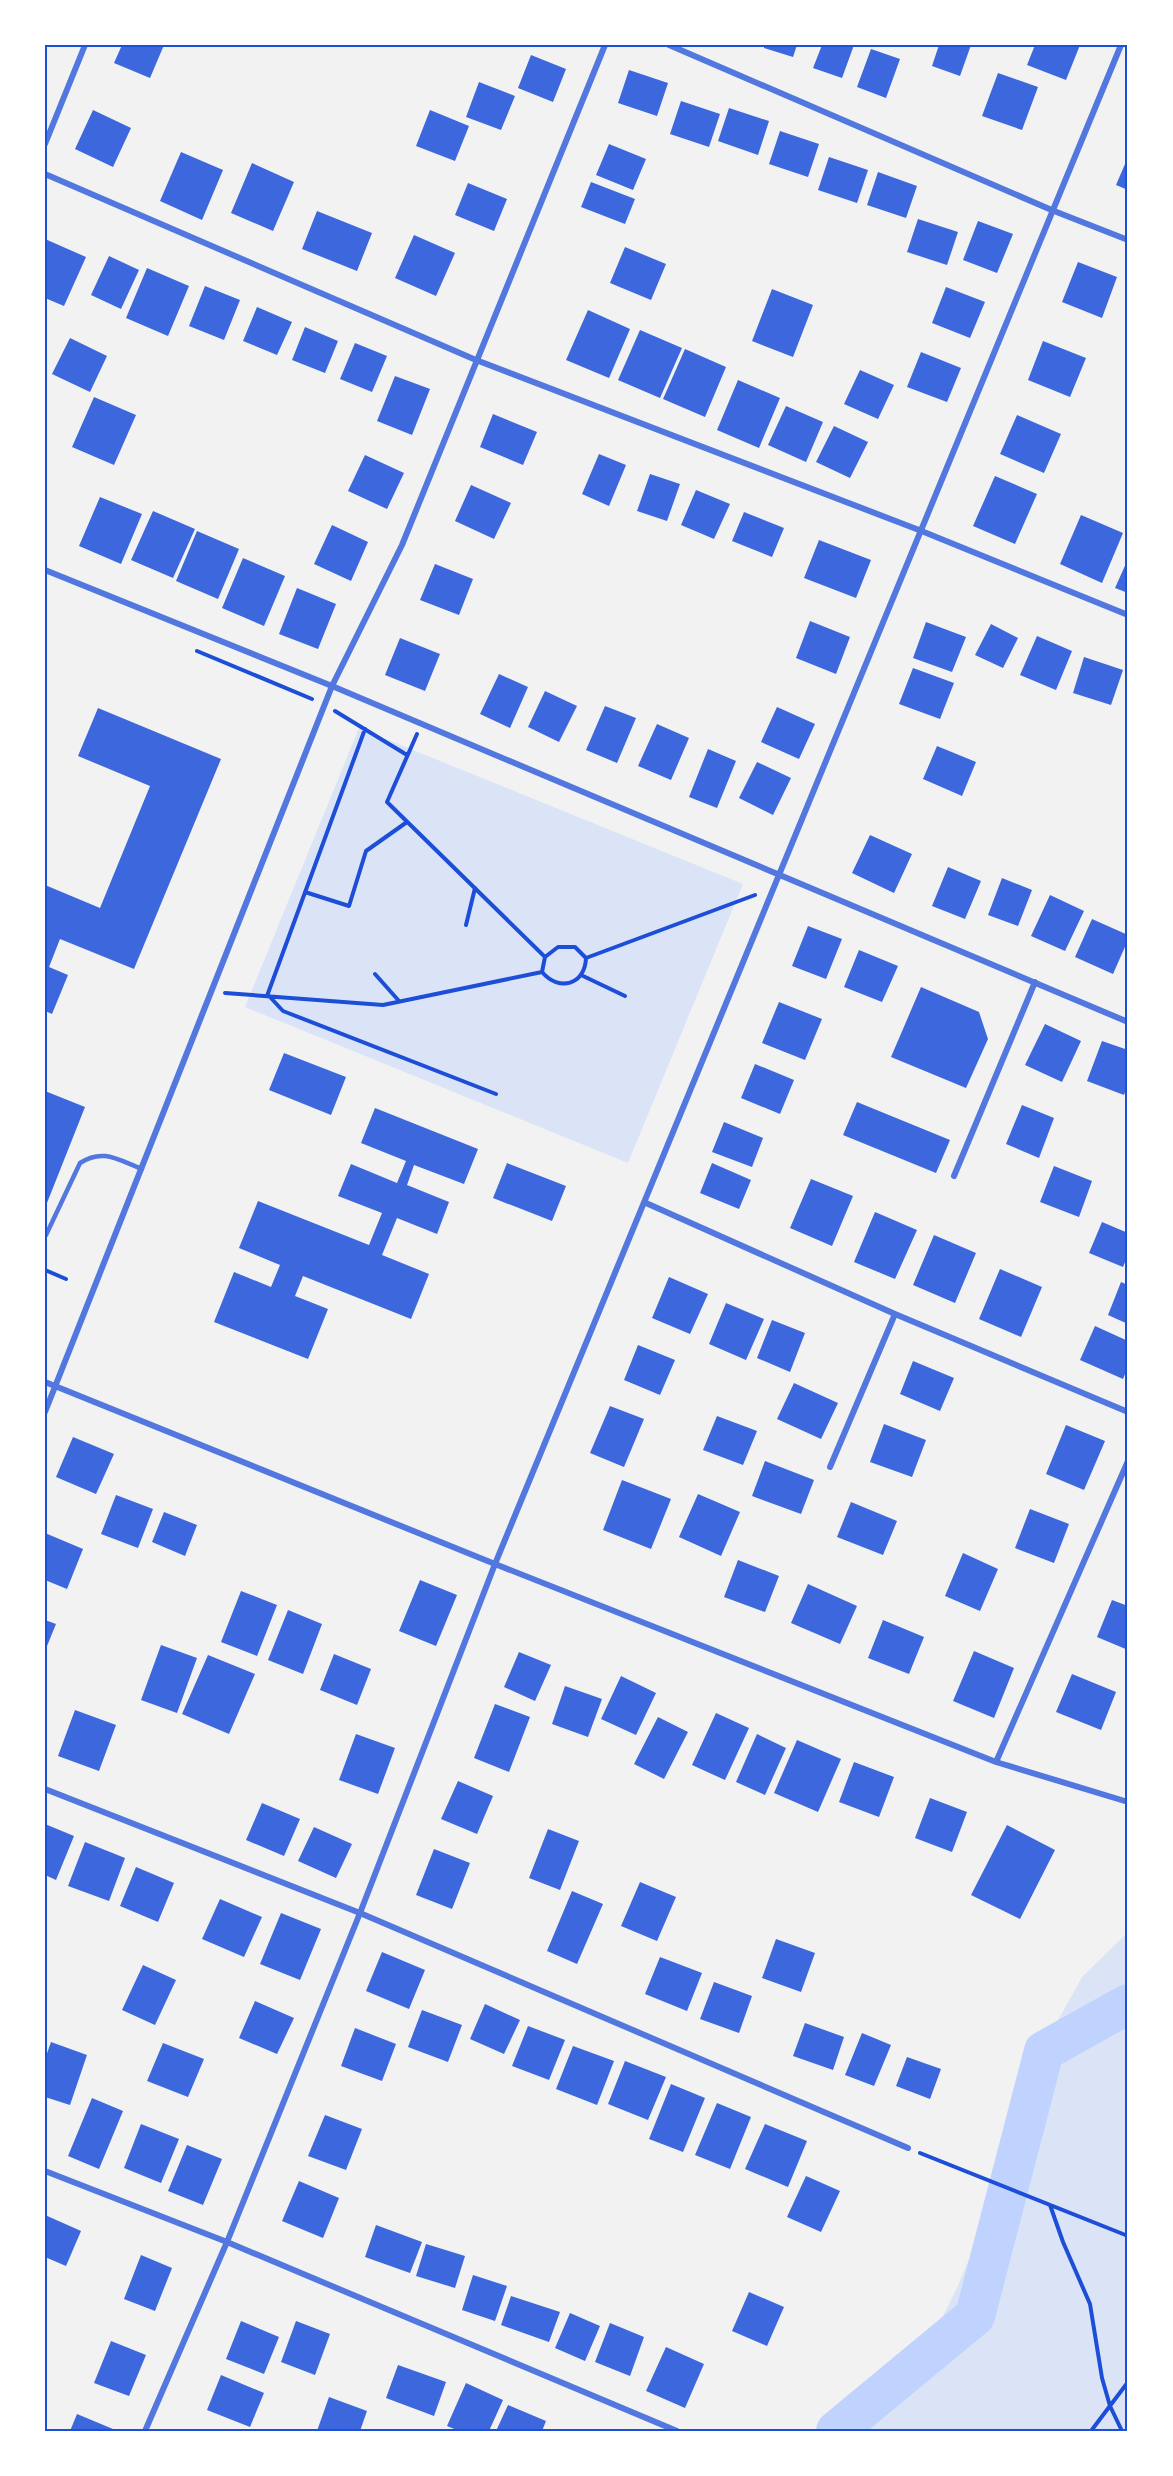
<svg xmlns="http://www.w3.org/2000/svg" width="1173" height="2476" font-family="Overpass,sans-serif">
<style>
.green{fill:#dbe4f7}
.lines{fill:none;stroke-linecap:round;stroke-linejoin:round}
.river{stroke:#bfd3fe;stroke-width:40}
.building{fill:#3d67dc}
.path{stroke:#1d4ed8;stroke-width:4}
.service{stroke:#5277de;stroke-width:4.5}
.minor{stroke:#5277de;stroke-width:6}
.neatline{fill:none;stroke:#1d4ed8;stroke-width:2}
</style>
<rect width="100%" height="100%" fill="#f2f2f2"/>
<!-- green -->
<path class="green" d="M359,728L743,884L628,1163L245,1007Z
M1128,1932V2431H858L903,2396L957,2288L1029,2115L1047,2040L1082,1977Z"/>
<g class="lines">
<!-- river -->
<path class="river" d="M836,2431L975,2316L1044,2051L1128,2004"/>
</g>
<!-- building -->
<path class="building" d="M122,45H164L150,78L114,63Z
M764,45H797L793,57L764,48Z
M822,45H854L842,78L813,68Z
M939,45H971L960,76L932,66Z
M1035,45H1080L1066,80L1027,65Z
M871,49L900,59L886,98L857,87Z
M531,55L566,69L553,102L518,88Z
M629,70L668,83L657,116L618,103Z
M998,73L1038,87L1022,130L982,116Z
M479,82L515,96L501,130L466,117Z
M681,101L720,114L709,147L670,134Z
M729,108L769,121L758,155L718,141Z
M93,110L131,128L113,167L75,149Z
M430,110L469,126L455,161L416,146Z
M780,131L819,144L808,177L769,164Z
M609,144L646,159L633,190L596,175Z
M181,152L223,170L202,220L160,201Z
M829,157L868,170L857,203L818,190Z
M1128,157V190L1116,185Z
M252,163L294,182L273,231L231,213Z
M878,172L917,186L906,218L867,205Z
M591,182L635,199L625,224L581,207Z
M468,183L507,199L494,231L455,215Z
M317,211L372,233L357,271L302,249Z
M918,219L958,232L947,265L907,252Z
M978,221L1013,234L997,273L963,260Z
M414,235L455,253L436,296L395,278Z
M45,239L86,257L64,306L45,298Z
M625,247L666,264L651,300L610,283Z
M109,256L139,270L121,309L91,295Z
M1078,262L1117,277L1102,318L1062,302Z
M147,268L189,286L168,336L126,318Z
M205,286L240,300L224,340L189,326Z
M946,287L985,302L970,338L932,323Z
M772,289L813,305L793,357L752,341Z
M257,307L292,322L277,355L243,341Z
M588,310L630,329L609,378L566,360Z
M305,327L338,341L325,373L292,360Z
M640,330L682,348L660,398L618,380Z
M70,338L107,356L90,392L52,374Z
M1043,341L1086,358L1070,397L1028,380Z
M355,343L387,356L372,392L340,379Z
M685,349L726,367L705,417L663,399Z
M921,352L961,368L947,402L907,387Z
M860,370L894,385L878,419L844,404Z
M395,376L430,389L412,435L377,421Z
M738,380L780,398L759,448L717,430Z
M94,397L136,415L114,465L72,447Z
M786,406L823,422L806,462L768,445Z
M493,414L537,432L523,465L480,447Z
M1017,415L1061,434L1044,473L1000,454Z
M834,426L868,442L850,478L816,462Z
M599,454L626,465L609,506L582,494Z
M365,455L404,473L387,509L348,491Z
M650,474L680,484L667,521L637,511Z
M995,476L1037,494L1015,544L973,526Z
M471,485L511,503L494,539L455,521Z
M696,490L730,504L714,539L681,525Z
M100,497L142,514L121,564L79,546Z
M153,511L195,529L173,578L131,560Z
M744,512L784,528L772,557L732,541Z
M1081,515L1123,533L1102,583L1060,564Z
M332,525L368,542L351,581L314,564Z
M197,531L239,549L218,599L176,581Z
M819,540L871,560L856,598L804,578Z
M243,558L285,576L264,626L222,608Z
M1128,559V593L1115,588Z
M435,564L473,579L459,615L420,600Z
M297,588L336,604L318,649L279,634Z
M810,621L850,637L836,674L796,658Z
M926,622L966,637L952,672L913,658Z
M991,624L1018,638L1003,668L975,655Z
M1037,636L1072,651L1056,690L1020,675Z
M400,638L440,654L425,691L385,675Z
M1084,657L1123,670L1111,705L1073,693Z
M913,668L954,683L940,719L899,704Z
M499,674L528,687L510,728L480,714Z
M545,691L577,706L559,742L528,727Z
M605,706L636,718L617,763L586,750Z
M777,707L815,724L799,759L761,742Z
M98,708L221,759L134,969L60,939L49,967L68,975L52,1014L45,1011V885L100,908L150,786L78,756Z
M657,724L689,738L671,780L638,766Z
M937,746L976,762L962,796L923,779Z
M708,749L736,761L717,808L689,797Z
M757,762L791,778L773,815L739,798Z
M870,835L912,854L894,893L852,873Z
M948,867L981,881L965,919L932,906Z
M1002,878L1032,890L1018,926L988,915Z
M1050,895L1084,911L1065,951L1031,936Z
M1092,919L1128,935V940L1113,974L1075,957Z
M808,926L842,939L826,979L792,966Z
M859,950L898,966L882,1002L844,987Z
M921,987L979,1012L988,1039L966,1088L891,1057Z
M779,1002L822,1019L805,1060L762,1043Z
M1045,1024L1081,1041L1062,1082L1025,1065Z
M1102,1041L1128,1050V1084L1124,1095L1087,1081Z
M284,1053L346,1077L331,1115L269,1090Z
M755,1064L794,1080L780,1114L741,1098Z
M45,1091L85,1107L45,1208Z
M857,1102L950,1140L936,1173L843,1135Z
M1022,1105L1054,1118L1039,1158L1006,1144Z
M375,1108L478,1149L464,1184L414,1165L407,1185L449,1202L437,1234L397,1218L382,1255L429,1274L411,1319L303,1276L295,1296L328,1309L308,1359L214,1322L234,1272L271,1287L280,1265L239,1248L258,1201L369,1245L382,1213L338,1196L351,1164L397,1183L406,1161L361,1143Z
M724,1122L763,1138L752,1167L712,1152Z
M507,1163L566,1186L552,1221L493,1198Z
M712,1163L751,1180L739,1209L700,1193Z
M1054,1166L1092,1181L1079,1217L1040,1202Z
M811,1179L853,1196L832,1246L790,1228Z
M875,1212L917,1230L895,1279L854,1262Z
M1102,1222L1128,1233V1255L1123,1267L1089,1253Z
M934,1235L976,1253L955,1303L913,1285Z
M1000,1269L1042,1287L1021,1337L979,1319Z
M669,1277L708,1294L690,1334L652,1318Z
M1121,1282L1128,1285V1324L1108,1315Z
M726,1303L764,1319L746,1360L709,1344Z
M772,1320L805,1333L790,1372L757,1358Z
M1095,1326L1128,1341V1367L1123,1379L1080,1360Z
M638,1345L675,1360L660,1395L624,1380Z
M913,1361L954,1378L940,1411L900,1394Z
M794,1383L838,1403L821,1439L777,1419Z
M610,1406L644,1419L624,1467L590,1453Z
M717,1416L757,1431L743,1465L703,1450Z
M884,1424L926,1440L912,1477L870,1462Z
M1066,1425L1105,1441L1084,1490L1046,1474Z
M73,1437L114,1454L96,1494L56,1477Z
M765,1461L814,1480L801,1514L752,1496Z
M622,1480L671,1499L651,1549L603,1530Z
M698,1494L740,1512L721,1556L679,1537Z
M116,1495L153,1509L138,1548L101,1534Z
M851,1502L897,1521L883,1555L837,1537Z
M1030,1509L1069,1524L1054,1563L1015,1548Z
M164,1512L197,1525L185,1556L152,1542Z
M45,1533L83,1549L67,1589L45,1580Z
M963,1553L998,1569L980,1611L945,1596Z
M738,1560L779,1576L765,1612L724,1597Z
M420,1580L457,1595L436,1646L399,1631Z
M808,1584L857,1606L840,1644L791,1623Z
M241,1591L277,1605L257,1656L221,1642Z
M1112,1600L1128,1606V1650L1097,1637Z
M288,1610L322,1624L303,1674L268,1660Z
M45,1620L56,1624L45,1651Z
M883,1620L924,1637L909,1674L868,1658Z
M161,1645L197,1658L177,1713L141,1700Z
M974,1651L1014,1668L994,1718L953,1701Z
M519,1652L551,1665L535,1701L504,1687Z
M334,1654L371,1669L357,1705L320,1690Z
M208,1655L255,1674L229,1734L182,1714Z
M1072,1674L1116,1692L1101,1730L1056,1712Z
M621,1676L656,1693L636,1735L601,1719Z
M565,1686L602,1699L588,1737L552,1724Z
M495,1704L530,1717L509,1772L474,1758Z
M75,1710L116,1725L99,1771L58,1756Z
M716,1713L749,1728L725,1780L692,1765Z
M658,1717L688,1732L664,1779L634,1764Z
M356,1734L395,1748L378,1794L339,1780Z
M757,1734L786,1748L765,1795L736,1782Z
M797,1740L841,1759L818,1812L774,1793Z
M854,1762L894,1777L879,1817L839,1802Z
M458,1781L493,1796L477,1834L441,1819Z
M930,1798L967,1812L952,1852L915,1838Z
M262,1803L300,1819L284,1856L246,1840Z
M45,1824L74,1836L56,1880L45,1875Z
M1007,1825L1055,1850L1020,1919L971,1895Z
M314,1827L352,1844L336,1878L298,1861Z
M548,1829L579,1841L560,1890L529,1878Z
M85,1842L125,1858L109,1901L68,1886Z
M434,1849L470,1863L452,1909L416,1895Z
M136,1867L174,1883L158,1922L120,1906Z
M640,1882L676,1897L657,1941L621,1926Z
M572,1891L603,1904L577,1964L547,1951Z
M220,1899L262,1917L244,1957L202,1939Z
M281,1913L321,1929L300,1980L260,1964Z
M776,1939L815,1953L801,1992L762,1978Z
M382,1952L425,1970L409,2009L366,1991Z
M660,1957L702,1973L687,2011L645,1994Z
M143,1965L176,1980L155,2025L122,2010Z
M714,1982L752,1996L739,2033L700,2019Z
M255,2001L294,2018L277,2054L239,2038Z
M485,2004L520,2020L504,2054L470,2039Z
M422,2010L462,2025L448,2062L408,2047Z
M805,2023L844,2037L833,2070L793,2056Z
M528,2026L565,2040L549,2080L512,2066Z
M355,2028L396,2044L382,2081L341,2066Z
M862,2033L891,2045L874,2086L845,2075Z
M51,2042L87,2055L70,2105L45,2097V2059Z
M163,2043L204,2059L188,2097L147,2081Z
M573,2046L614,2061L597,2105L556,2089Z
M907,2057L941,2069L930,2099L896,2086Z
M625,2061L666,2077L648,2120L608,2104Z
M671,2084L705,2098L683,2152L649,2139Z
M92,2098L123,2111L99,2169L68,2156Z
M717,2103L751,2117L730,2169L695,2155Z
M325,2115L362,2129L346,2170L308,2156Z
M141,2124L179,2139L161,2183L124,2168Z
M765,2124L807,2141L788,2187L745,2169Z
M187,2145L222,2159L203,2205L168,2191Z
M806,2176L840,2191L821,2232L787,2217Z
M299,2181L339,2198L323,2238L282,2221Z
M45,2215L81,2231L66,2266L45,2257Z
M376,2225L422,2242L410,2273L365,2257Z
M426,2244L465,2256L455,2288L416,2276Z
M141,2255L172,2268L155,2311L124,2299Z
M473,2275L507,2286L495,2321L462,2310Z
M749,2292L784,2307L767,2346L732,2331Z
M511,2296L560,2312L549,2342L501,2325Z
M570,2313L600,2326L585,2361L555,2348Z
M241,2321L279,2337L264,2374L226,2359Z
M296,2321L330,2334L315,2375L281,2362Z
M610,2323L644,2337L630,2376L595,2362Z
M111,2341L146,2355L129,2396L94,2383Z
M666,2347L704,2364L685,2408L646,2391Z
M398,2365L446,2382L434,2416L386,2398Z
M221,2375L264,2393L250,2427L207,2410Z
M466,2383L503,2400L489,2431H459L447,2426Z
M329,2397L367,2411L360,2431H317Z
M508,2405L546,2421L542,2431H496Z
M77,2414L113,2429V2431H70Z"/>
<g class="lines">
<!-- path -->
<path class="path" d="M197,651L312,699
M335,711L407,755
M417,734L387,802L545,957
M305,892L349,906L366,851L407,822
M466,925L475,888
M542,972C559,992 585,985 586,958
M375,974L399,1001
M581,975L625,996
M225,993L383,1005L542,972L545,957L558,947H575L586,958L755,895
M267,996L365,729
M270,997L283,1011L496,1094
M45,1270L66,1279
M920,2153L1128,2236
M1050,2205L1063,2242L1090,2304L1102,2378L1110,2406L1122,2431
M1091,2431L1128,2382"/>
<!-- service -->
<path class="service" d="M46,1235L80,1163C103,1148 118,1160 142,1169"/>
<!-- minor -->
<path class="minor" d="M669,45L1054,211L1128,240
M45,144L85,45
M45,174L476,360L919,530L1128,615
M45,570L332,686L1128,1022
M954,1176L1035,982
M646,1203L895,1314L1128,1412
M45,1382L495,1564L996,1762L1128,1802
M45,1412L332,686L402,545L605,45
M830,1467L895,1314
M996,1762L1128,1461
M45,1789L360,1913L908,2148
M45,2171L227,2242L677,2431
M145,2431L227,2242L360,1913L495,1564L1121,45"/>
</g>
<!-- border -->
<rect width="1173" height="2476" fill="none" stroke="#ffffff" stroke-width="93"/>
<rect x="46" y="46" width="1080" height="2384" class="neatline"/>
</svg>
